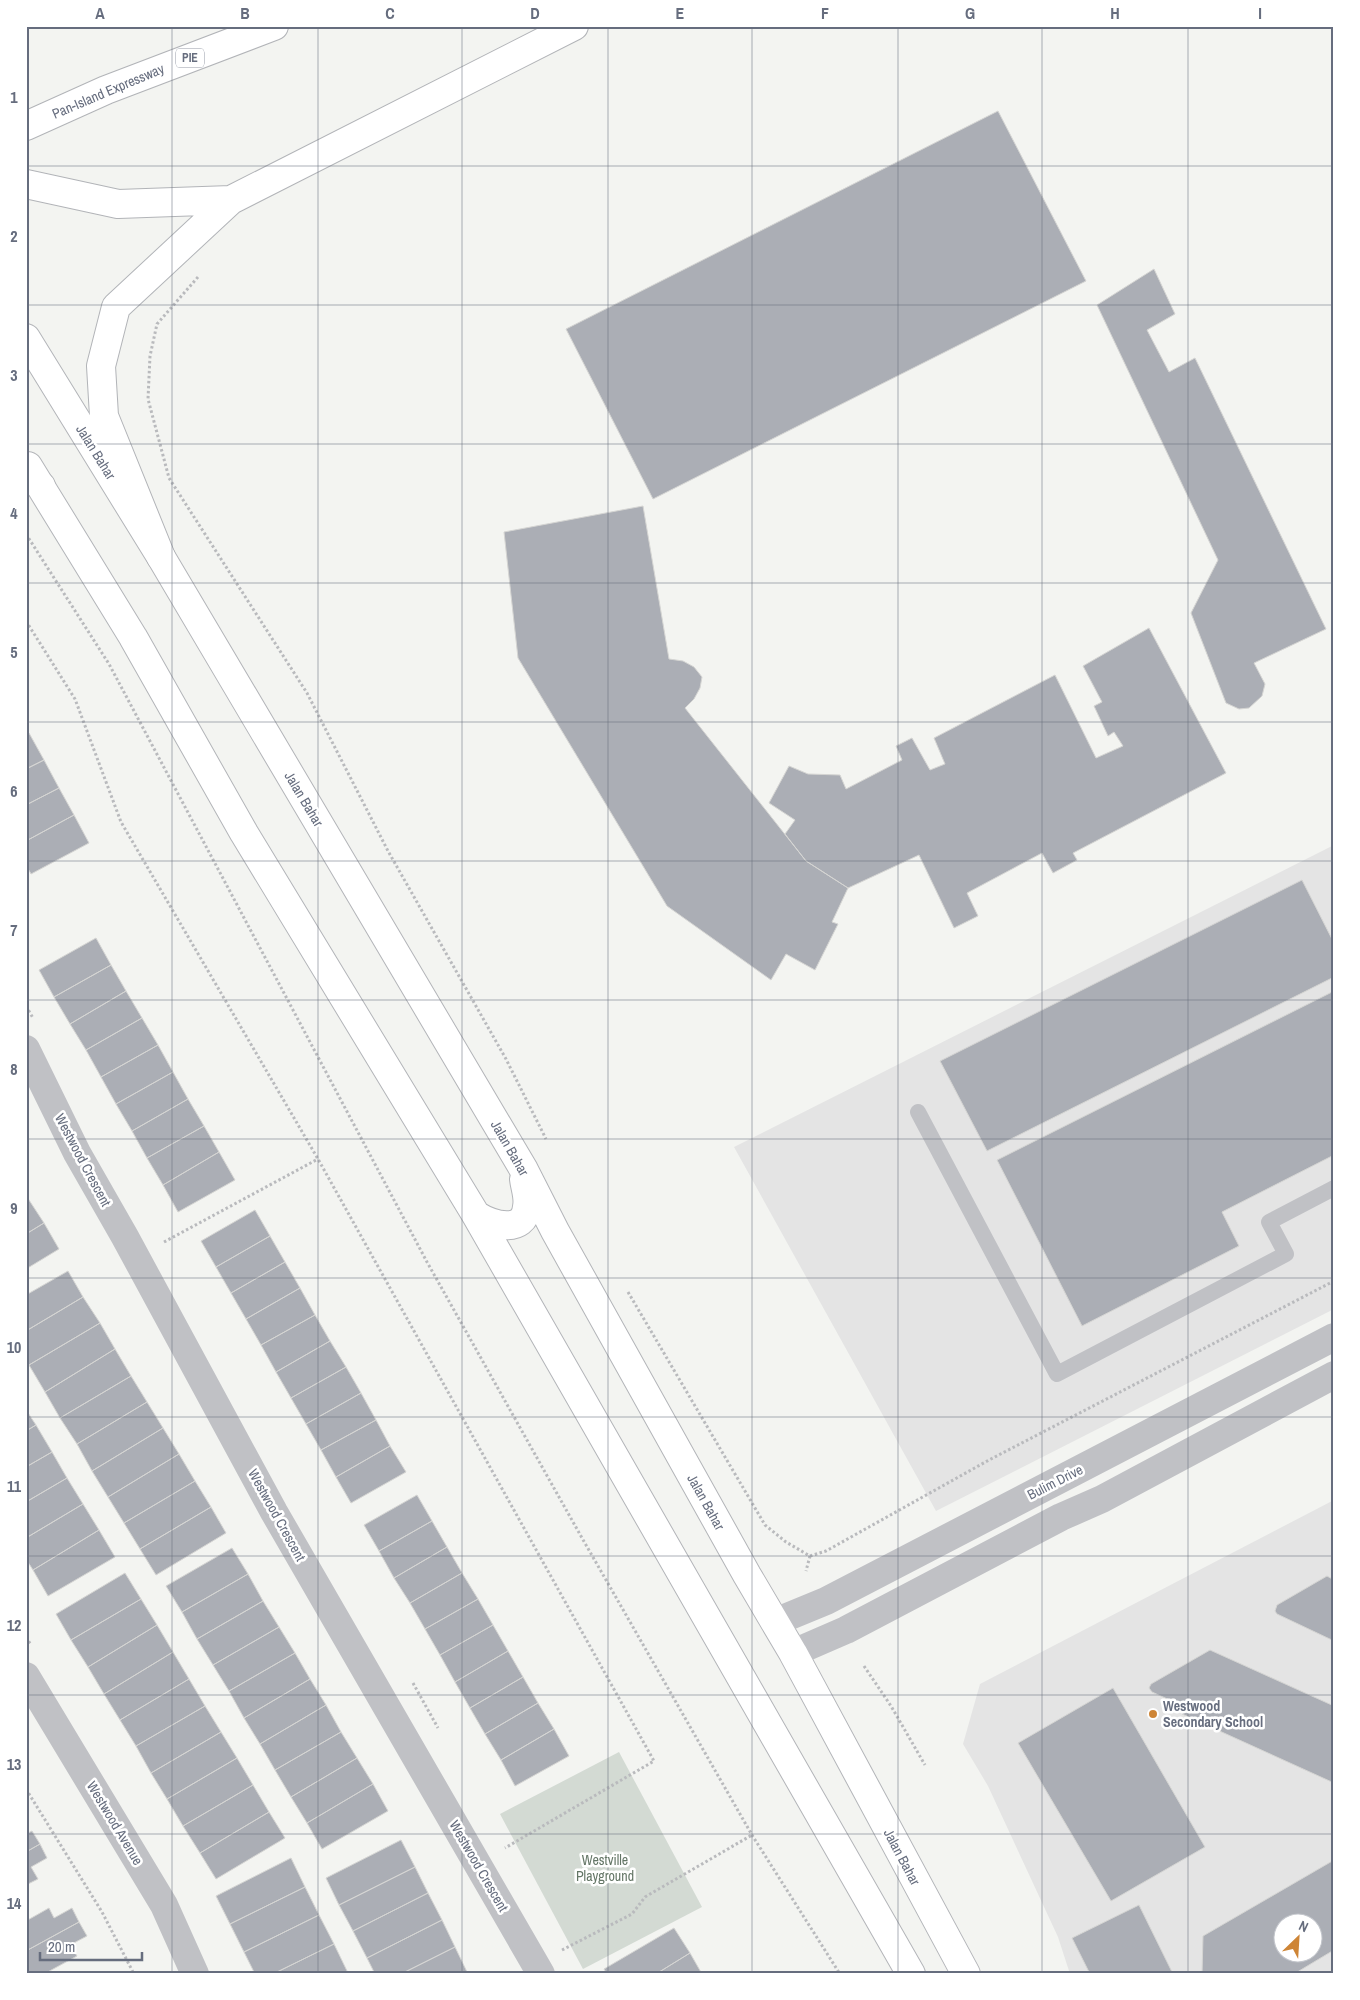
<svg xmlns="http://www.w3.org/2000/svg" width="1360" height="2000" font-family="'Archivo Narrow',sans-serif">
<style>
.built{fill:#e4e4e4;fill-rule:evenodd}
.green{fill:#d3dad3}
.building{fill:#abaeb5;stroke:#d5d5d3;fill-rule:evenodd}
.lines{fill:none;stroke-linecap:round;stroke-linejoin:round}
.primary-casing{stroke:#b3b5b9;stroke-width:30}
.highway-casing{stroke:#b2b4b8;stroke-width:30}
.path{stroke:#b9babd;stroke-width:3;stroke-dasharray:2.5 2.5;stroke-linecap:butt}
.lane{stroke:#c0c1c5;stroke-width:16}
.street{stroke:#c0c1c5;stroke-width:28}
.primary{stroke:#fff;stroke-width:28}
.highway{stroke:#fff;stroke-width:28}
.grid{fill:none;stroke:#666d7e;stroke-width:1;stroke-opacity:0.55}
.poi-dot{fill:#ce8536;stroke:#fff;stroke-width:2}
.labels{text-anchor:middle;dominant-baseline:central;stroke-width:5;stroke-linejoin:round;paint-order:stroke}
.shield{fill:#fff;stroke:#9499a5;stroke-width:1}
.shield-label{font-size:12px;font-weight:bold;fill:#666d7e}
.street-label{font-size:14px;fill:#666d7e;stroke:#fff}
.poi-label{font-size:14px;font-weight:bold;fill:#666d7e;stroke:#fff;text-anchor:start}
.park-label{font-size:14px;fill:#647666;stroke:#fff}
.neatline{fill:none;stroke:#666d7e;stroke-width:2}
.grid-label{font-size:16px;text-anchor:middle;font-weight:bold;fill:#666d7e}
</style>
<rect width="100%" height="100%" fill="#f3f4f1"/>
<path class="built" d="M1334 845V1309L936 1511 734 1147Z
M1334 1500V1974H1070L1058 1937 988 1786 963 1744 980 1684ZM1282 1922H1312V1952H1282Z"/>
<path class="green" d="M619 1752 702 1907 583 1969 500 1814Z"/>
<path class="building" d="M998 111 1086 281 653 499 566 329Z
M1154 269 1175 314 1147 330 1169 372 1195 358 1326 629 1254 663 1265 684 1262 696 1249 708 1239 709 1226 703 1191 613 1218 560 1097 305Z
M643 506 669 659 683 661 694 667 702 677 700 688 694 699 685 708 806 861 848 888 832 922 838 924 815 970 786 954 771 980 667 906 518 658 504 532Z
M1149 628 1226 773 1073 853 1077 860 1053 873 1042 853 967 893 978 916 954 928 919 855 848 888 806 861 785 834 795 820 769 803 789 766 808 774 840 775 846 789 902 760 896 746 912 738 930 770 945 764 934 738 1055 675 1096 758 1123 746 1114 732 1108 736 1094 706 1102 702 1083 666Z
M29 733 44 760 26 769V734Z
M44 760 59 788 26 805V769Z
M59 788 74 815 26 841V805Z
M74 815 89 843 31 874 26 865V841Z
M1302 880 1334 943V977L987 1151 940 1061Z
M96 938 111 965 54 997 39 970Z
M111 965 126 991 70 1024 54 997Z
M126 991 142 1018 86 1050 70 1024Z
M1334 991V1155L1222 1212 1239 1246 1082 1326 997 1160Z
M142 1018 158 1045 101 1077 86 1050Z
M158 1045 173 1072 116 1104 101 1077Z
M173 1072 188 1099 132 1131 116 1104Z
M188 1099 204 1126 147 1158 132 1131Z
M204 1126 219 1152 163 1185 147 1158Z
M219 1152 235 1180 178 1212 163 1185Z
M27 1197 44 1223 26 1234V1198Z
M255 1210 270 1236 216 1267 201 1241Z
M44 1223 59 1249 26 1269V1234Z
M270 1236 285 1262 231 1293 216 1267Z
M285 1262 300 1288 246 1319 231 1293Z
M68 1271 83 1297 26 1331V1295Z
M300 1288 315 1315 261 1345 246 1319Z
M83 1297 100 1323 29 1365 26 1362V1331Z
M315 1315 330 1341 276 1372 261 1345Z
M100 1323 115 1349 45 1392 29 1365Z
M330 1341 346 1367 291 1398 276 1372Z
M115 1349 131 1376 60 1418 45 1392Z
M346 1367 361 1393 306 1424 291 1398Z
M131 1376 147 1402 77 1444 60 1418Z
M361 1393 376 1420 321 1450 306 1424Z
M147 1402 163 1428 92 1471 77 1444Z
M26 1410 36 1425 26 1431Z
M376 1420 390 1446 336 1477 321 1450Z
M36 1425 52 1452 26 1467V1431Z
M163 1428 179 1454 108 1497 92 1471Z
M390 1446 406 1472 351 1503 336 1477Z
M52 1452 67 1478 26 1502V1467Z
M179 1454 195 1481 124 1523 108 1497Z
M67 1478 83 1504 26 1538V1502Z
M195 1481 211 1507 140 1549 124 1523Z
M417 1495 432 1521 379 1551 364 1525Z
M83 1504 99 1530 33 1570 26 1559V1538Z
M211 1507 226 1533 156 1575 140 1549Z
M432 1521 447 1547 394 1578 379 1551Z
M99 1530 115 1557 48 1596 33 1570Z
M447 1547 462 1573 410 1603 394 1578Z
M232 1548 248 1574 182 1612 166 1586Z
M125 1573 141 1599 71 1640 56 1614Z
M462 1573 478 1599 425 1629 410 1603Z
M248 1574 263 1601 197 1639 182 1612Z
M1327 1576 1334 1580V1641L1277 1614 1275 1611 1277 1605Z
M141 1599 157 1625 88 1667 71 1640Z
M478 1599 493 1625 440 1655 425 1629Z
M263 1601 279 1627 213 1665 197 1639Z
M157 1625 173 1652 104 1694 88 1667Z
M493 1625 508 1651 455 1682 440 1655Z
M279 1627 295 1653 229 1691 213 1665Z
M1210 1650 1334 1706V1783L1182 1714 1185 1707 1152 1692 1149 1688 1151 1684Z
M508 1651 523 1677 470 1708 455 1682Z
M173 1652 189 1679 120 1720 104 1694Z
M295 1653 310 1679 244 1718 229 1691Z
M523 1677 538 1703 485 1734 470 1708Z
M189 1679 205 1706 136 1746 120 1720Z
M310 1679 326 1705 260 1744 244 1718Z
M1113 1688 1205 1847 1111 1901 1018 1743Z
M538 1703 554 1729 501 1760 485 1734Z
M326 1705 341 1732 275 1770 260 1744Z
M205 1706 221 1732 151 1773 136 1746Z
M554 1729 569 1756 515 1786 501 1760Z
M221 1732 237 1758 167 1799 151 1773Z
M341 1732 357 1758 291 1797 275 1770Z
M237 1758 253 1785 183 1826 167 1799Z
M357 1758 373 1784 307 1823 291 1797Z
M373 1784 388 1811 322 1849 307 1823Z
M253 1785 269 1812 200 1853 183 1826Z
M269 1812 285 1838 216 1879 200 1853Z
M32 1831 40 1844 26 1852V1834Z
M401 1840 415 1867 339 1905 326 1878Z
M40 1844 47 1858 31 1867 38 1879 26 1885V1852Z
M291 1858 305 1887 230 1924 216 1896Z
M1334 1860V1950L1294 1974H1202L1203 1936ZM1282 1922H1312V1952H1282Z
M415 1867 428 1893 353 1931 339 1905Z
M305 1887 319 1915 244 1952 230 1924Z
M428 1893 442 1920 367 1958 353 1931Z
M1139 1905 1173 1974H1090L1072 1938Z
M49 1908 54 1918 72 1908 79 1922 26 1951V1921Z
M319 1915 334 1944 273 1974H255L244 1952Z
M442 1920 455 1947 401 1974H375L367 1958Z
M79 1922 87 1936 70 1945 77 1956 44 1974H26V1951Z
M674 1928 690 1953 656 1974H607L604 1969Z
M334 1944 348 1973 273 1974Z
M455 1947 468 1974H401Z
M690 1953 702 1974H656Z"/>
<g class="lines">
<defs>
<path id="primary" d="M26 338 161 557 524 1170 555 1231 747 1575 793 1653 966 1974
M28 466 133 637 244 833 476 1215 911 1974
M476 1215C492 1225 524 1235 527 1207 529 1197 525 1188 524 1179"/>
<path id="highway" d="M26 126 106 90 274 26
M26 184 118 204 231 200
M26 473 41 486
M161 557 104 416 101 366 116 307 231 200 574 26"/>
</defs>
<use href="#primary" class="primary-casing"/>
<use href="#highway" class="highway-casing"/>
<path class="path" d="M198 277 157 324 150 356 148 399 169 478 307 693 388 851 506 1059 546 1139
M26 534 109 664 427 1262 582 1538 752 1835 840 1974
M26 621 75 699 121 822 318 1159 654 1761 505 1848
M26 1006 33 1018
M164 1242 318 1159
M628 1292 765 1525 786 1542 810 1556 806 1571
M810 1556 826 1551 989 1460 1334 1281
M26 1637 31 1645
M864 1666 891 1706 925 1765
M413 1683 438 1728
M26 1789 102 1912 134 1974
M562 1950 632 1914 645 1897 752 1835"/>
<path class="lane" d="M918 1112 1057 1374 1286 1254 1269 1222 1334 1188"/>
<path class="street" d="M26 1049 77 1153 125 1237 274 1512 541 1974
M775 1622 826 1601 1334 1337
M793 1653 846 1630 1061 1517 1102 1499 1334 1375
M26 1676 164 1905 195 1974"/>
<use href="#primary" class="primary"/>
<use href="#highway" class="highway"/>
</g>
<path class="grid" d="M172 26V1974M318 26V1974M462 26V1974M608 26V1974M752 26V1974M898 26V1974M1042 26V1974M1188 26V1974M26 166H1334M26 305H1334M26 444H1334M26 583H1334M26 722H1334M26 861H1334M26 1000H1334M26 1139H1334M26 1278H1334M26 1417H1334M26 1556H1334M26 1695H1334M26 1834H1334"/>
<circle class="poi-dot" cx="1153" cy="1714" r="5"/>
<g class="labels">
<rect class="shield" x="176" y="48.5" width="28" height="19" rx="4"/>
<g class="shield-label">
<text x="190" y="58">PIE</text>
</g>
<g class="street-label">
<text transform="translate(108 91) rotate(-23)">Pan-Island Expressway</text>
<text transform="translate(96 452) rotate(58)">Jalan Bahar</text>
<text transform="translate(304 799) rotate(59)">Jalan Bahar</text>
<text transform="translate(510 1148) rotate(60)">Jalan Bahar</text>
<text transform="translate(83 1160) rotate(62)">Westwood Crescent</text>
<text transform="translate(1055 1482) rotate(-27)">Bulim Drive</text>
<text transform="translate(706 1502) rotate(61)">Jalan Bahar</text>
<text transform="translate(277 1515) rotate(61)">Westwood Crescent</text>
<text transform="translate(115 1823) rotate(59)">Westwood Avenue</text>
<text transform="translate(902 1857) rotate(62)">Jalan Bahar</text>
<text transform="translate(479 1866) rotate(60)">Westwood Crescent</text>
</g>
<g class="poi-label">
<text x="1163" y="1706">Westwood<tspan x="1163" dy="16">Secondary School</tspan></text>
</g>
<g class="park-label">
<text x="605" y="1860">Westville<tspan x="605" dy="16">Playground</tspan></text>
</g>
</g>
<rect width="1360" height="2000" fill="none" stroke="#ffffff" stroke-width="55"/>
<g transform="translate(1298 1938) rotate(25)"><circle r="24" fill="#ffffff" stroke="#c2c5cb"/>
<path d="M0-4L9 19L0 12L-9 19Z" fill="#ce8536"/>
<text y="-8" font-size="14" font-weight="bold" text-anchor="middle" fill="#666d7e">N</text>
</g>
<path d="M40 1952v8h102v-8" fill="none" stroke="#666d7e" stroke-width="2.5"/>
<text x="48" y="1952" font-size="15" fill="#666d7e" stroke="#ffffff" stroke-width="4" paint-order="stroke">20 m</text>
<rect x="28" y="28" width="1304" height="1944" class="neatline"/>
<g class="grid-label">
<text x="100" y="19">A</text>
<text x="245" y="19">B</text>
<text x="390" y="19">C</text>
<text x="535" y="19">D</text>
<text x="680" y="19">E</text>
<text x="825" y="19">F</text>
<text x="970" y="19">G</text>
<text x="1115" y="19">H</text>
<text x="1260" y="19">I</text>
<text x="14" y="103">1</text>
<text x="14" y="242">2</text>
<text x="14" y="381">3</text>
<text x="14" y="519">4</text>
<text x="14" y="658">5</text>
<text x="14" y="797">6</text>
<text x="14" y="936">7</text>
<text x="14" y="1075">8</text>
<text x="14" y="1214">9</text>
<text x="14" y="1353">10</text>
<text x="14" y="1492">11</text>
<text x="14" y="1631">12</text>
<text x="14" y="1770">13</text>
<text x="14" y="1909">14</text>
</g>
</svg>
